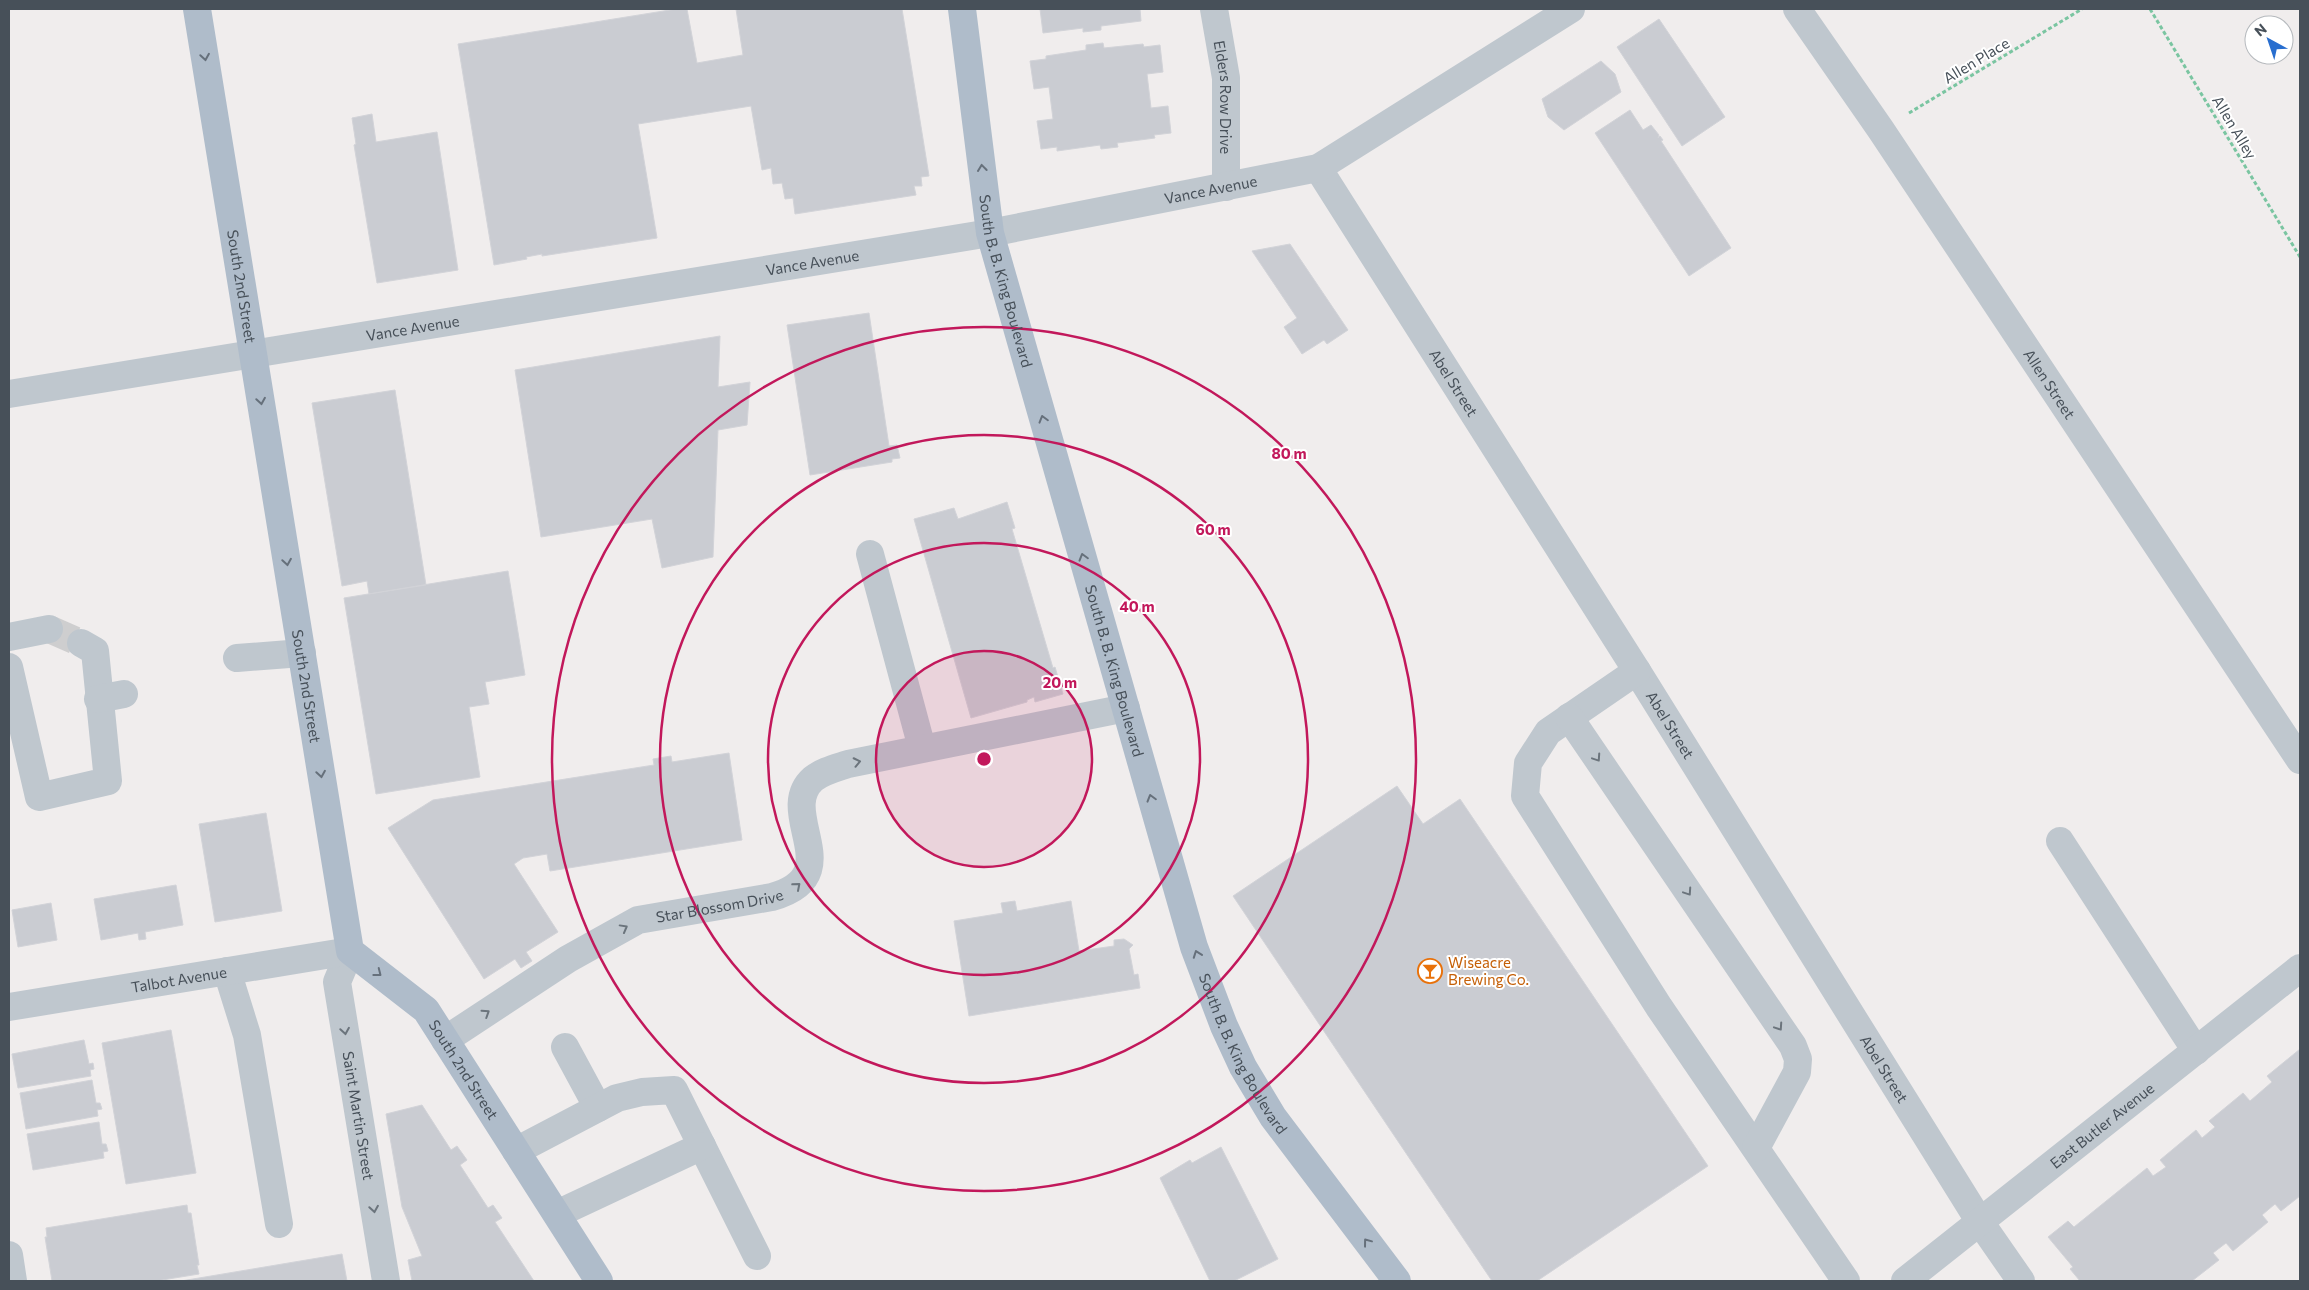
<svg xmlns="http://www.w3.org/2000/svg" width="2309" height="1290" font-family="Commissioner,sans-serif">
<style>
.building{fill:#caccd2;stroke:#d2d3d8}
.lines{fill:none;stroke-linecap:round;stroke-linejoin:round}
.minor-tunnel{stroke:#cececf;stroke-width:28;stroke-dasharray:28 14;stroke-linecap:butt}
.path{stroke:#7ac5a1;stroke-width:3;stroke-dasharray:4 2.5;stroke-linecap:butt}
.minor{stroke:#bfc7ce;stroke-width:28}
.major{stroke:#afbcca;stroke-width:28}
.oneway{stroke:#66707b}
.oneway2{stroke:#6b747c}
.ring{fill:none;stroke:#c2185b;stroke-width:2.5}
.labels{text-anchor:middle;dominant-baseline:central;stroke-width:4;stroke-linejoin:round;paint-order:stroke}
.street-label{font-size:15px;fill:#475059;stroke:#fff}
.food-label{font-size:15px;fill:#c56008;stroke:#fff;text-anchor:start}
.centre{fill:#c2185b;stroke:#fff;stroke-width:2.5}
.ring-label{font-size:15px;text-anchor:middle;font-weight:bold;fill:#c2185b;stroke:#fff;stroke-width:4;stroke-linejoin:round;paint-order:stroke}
</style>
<rect width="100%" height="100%" fill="#f0eded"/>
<path class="building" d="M676 9H687L697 63 743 55 736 9H902L929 176 921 177 922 186H914L916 195 795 214 793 198 785 199 782 183 773 184 771 168 762 170 751 106 638 124 657 238 542 256V254L526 257 527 259 494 265 458 44Z
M1040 9H1140L1141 21 1101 26V30L1083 32V28L1043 33Z
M1659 19 1725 117 1682 146 1617 47Z
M1103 43 1104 48 1143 44 1144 47 1160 45 1163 72 1147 74 1151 108 1168 106 1171 133 1154 135 1155 138 1117 143 1118 147 1101 149 1100 145 1057 151V147L1041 149 1037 121 1053 119 1049 87 1034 89 1030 61 1046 59V56L1086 50V45Z
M1601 61 1615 74 1621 92 1564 130 1548 117 1542 99Z
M1630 110 1643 130 1651 125 1659 135 1658 138 1660 136 1663 140 1661 141 1731 248 1689 276 1595 133Z
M372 114 376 142 437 132 458 270 377 283 354 145 356 144 352 118Z
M1290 244 1348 330 1327 344 1324 340 1302 354 1284 327 1297 318 1252 251Z
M869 313 889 446 897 445 900 458 892 459V462L810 475 787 325Z
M720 336 718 387 750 382 747 425 718 430 713 557 662 568 652 519 541 537 515 370Z
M395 390 426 585 369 594 367 581 342 586 312 403Z
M1007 502 1015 528 1012 529 1053 668 1055 667 1063 694 1035 702 1034 697 1027 700V702L971 718 914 519 954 508 958 519Z
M508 571 525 675 485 682 489 704 469 707 480 777 376 794 344 598Z
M729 753 742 840 550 871 547 854 523 858 514 864 558 932 526 952 532 961 521 968 515 959 484 979 388 828 433 800 654 765 653 759 671 756 672 762Z
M1397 786 1423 824 1460 799 1708 1166 1537 1281H1492L1233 896Z
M266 813 282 911 215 922 199 824Z
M176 885 183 925 145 932 146 939 139 940 138 933 101 940 94 899Z
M1015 901 1017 911 1071 901 1079 951 1114 946V940L1124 939 1133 945 1129 949 1134 975 1138 974 1140 988 969 1016 954 921 1003 913 1001 903Z
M51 903 57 940 18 947 12 910Z
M171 1030 196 1173 126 1184 102 1043Z
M84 1040 89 1064 93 1063 94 1069 90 1070 91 1076 18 1088 12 1054Z
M2300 1049V1196L2281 1211 2275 1204 2262 1215 2268 1222 2233 1251 2226 1243 2213 1253 2219 1260 2192 1281H2080L2070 1269 2073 1267 2048 1237 2068 1221 2074 1227 2147 1168 2153 1176 2166 1167 2160 1160 2196 1130 2202 1138 2215 1127 2209 1121 2243 1093 2250 1101 2272 1082 2267 1076Z
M92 1080 96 1103H100L102 1109 97 1110 98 1116 26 1129 20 1093Z
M422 1105 451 1150 457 1146 467 1160 460 1165 488 1208 493 1205 502 1218 495 1222 534 1281H412L408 1260 422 1256 402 1207 386 1114Z
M99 1122 102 1144H106L108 1151 103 1152 104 1158 33 1170 27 1134Z
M1221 1147 1278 1259 1234 1281H1210L1160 1178 1190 1160 1192 1163Z
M187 1205 188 1213H191L199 1265H197L199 1274 156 1281H52L45 1237H47L46 1228Z
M342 1254 347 1281H181Z"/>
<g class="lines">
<path class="minor-tunnel" d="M49 629 81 643"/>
<path class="path" d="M2150 9 2300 257
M1909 113 2082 9"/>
<g class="minor">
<path id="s1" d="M1214 9 1226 78V187"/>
<path id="s2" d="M1797 9 1881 130 2300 760"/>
<path id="s3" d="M1318 168 1637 671 1980 1222 2021 1281"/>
<path id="s4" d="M9 394 990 233 1318 168 1571 9"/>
<path d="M870 554 922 748"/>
<path d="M9 637 49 629"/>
<path d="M237 658 302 653"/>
<path d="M9 667 39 797 108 781 95 651 81 643"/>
<path d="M1637 671 1548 732 1528 763 1525 796 1659 1007 1846 1281"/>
<path d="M98 699 124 694"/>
<path d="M1569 717 1793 1046 1798 1059 1797 1072 1756 1148"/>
<path d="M2060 841 2196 1051"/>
<path id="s5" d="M350 951 337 982 386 1281"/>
<path d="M227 971 247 1035 279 1224"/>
<path id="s6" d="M9 1007 350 951"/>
<path id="s7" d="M445 1040 568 959 638 920 772 897C851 875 775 813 813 779 823 771 836 768 848 764L1126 708"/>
<path d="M565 1047 598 1108"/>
<path d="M516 1151 617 1098 642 1092 674 1090 757 1256"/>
<path d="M557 1214 702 1146"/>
<path d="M9 1255 13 1281"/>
<path id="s8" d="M1905 1281 2300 968"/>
</g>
<g class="major">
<path id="s9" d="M197 9 350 951 426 1010 599 1281"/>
<path id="s10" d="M962 9 990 233 1194 947 1224 1026 1243 1067 1273 1117 1397 1281"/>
</g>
</g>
<defs><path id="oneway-chevron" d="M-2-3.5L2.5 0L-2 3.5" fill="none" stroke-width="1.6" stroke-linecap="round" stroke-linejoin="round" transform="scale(1.25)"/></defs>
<g class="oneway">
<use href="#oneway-chevron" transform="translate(205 57) rotate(81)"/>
<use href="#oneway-chevron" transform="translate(982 168) rotate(-97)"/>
<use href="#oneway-chevron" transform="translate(261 401) rotate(81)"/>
<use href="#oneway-chevron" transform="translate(1043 419) rotate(-106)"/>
<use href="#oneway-chevron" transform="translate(1083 557) rotate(-106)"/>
<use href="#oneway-chevron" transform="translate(287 562) rotate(81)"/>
<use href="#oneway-chevron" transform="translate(321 774) rotate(81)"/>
<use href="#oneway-chevron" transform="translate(1151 798) rotate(-106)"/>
<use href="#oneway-chevron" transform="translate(1197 954) rotate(-110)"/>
<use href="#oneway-chevron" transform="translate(378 973) rotate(38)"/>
<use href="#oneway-chevron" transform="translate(1367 1242) rotate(-127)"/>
</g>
<g class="oneway2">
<use href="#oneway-chevron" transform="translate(1597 758) rotate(56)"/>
<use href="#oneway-chevron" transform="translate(857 762) rotate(-12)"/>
<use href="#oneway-chevron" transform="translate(797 886) rotate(-41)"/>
<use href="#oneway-chevron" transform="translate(1688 892) rotate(56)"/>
<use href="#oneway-chevron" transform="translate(624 928) rotate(-29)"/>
<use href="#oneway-chevron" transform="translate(486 1013) rotate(-33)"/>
<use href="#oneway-chevron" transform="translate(1779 1027) rotate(56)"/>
<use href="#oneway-chevron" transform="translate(345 1031) rotate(81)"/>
<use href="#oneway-chevron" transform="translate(374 1209) rotate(81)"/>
</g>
<circle cx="984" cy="759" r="108" fill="#c2185b" fill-opacity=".12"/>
<g class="ring">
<circle cx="984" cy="759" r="108"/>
<circle cx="984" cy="759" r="216"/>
<circle cx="984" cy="759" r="324"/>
<circle cx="984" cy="759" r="432"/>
</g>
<defs>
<symbol id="bar-ring" viewBox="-11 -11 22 22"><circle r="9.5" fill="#fff" stroke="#e8710a" stroke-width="1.5"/><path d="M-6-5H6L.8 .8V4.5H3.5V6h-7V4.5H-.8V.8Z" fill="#e8710a"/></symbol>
</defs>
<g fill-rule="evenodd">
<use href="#bar-ring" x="1416" y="957" width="28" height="28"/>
</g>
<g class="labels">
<g class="street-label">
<text transform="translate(1976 60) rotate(-31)">Allen Place</text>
<text stroke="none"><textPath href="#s1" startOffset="89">Elders Row Drive</textPath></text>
<text transform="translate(2235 127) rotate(59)">Allen Alley</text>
<text stroke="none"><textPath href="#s4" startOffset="1219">Vance Avenue</textPath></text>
<text stroke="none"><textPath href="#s4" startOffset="814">Vance Avenue</textPath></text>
<text stroke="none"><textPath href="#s10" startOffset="276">South B. B. King Boulevard</textPath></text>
<text stroke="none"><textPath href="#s9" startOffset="281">South 2nd Street</textPath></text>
<text stroke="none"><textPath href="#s4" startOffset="409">Vance Avenue</textPath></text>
<text stroke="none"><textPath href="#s3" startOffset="254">Abel Street</textPath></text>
<text stroke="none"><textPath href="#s2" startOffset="452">Allen Street</textPath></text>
<text stroke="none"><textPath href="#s10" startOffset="681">South B. B. King Boulevard</textPath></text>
<text stroke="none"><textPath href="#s9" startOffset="686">South 2nd Street</textPath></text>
<text stroke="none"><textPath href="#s3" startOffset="659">Abel Street</textPath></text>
<text stroke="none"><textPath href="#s7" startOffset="310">Star Blossom Drive</textPath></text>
<text stroke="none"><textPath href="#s6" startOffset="172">Talbot Avenue</textPath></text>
<text stroke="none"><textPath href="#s10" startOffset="1086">South B. B. King Boulevard</textPath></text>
<text stroke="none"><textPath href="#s3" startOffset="1064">Abel Street</textPath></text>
<text stroke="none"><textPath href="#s9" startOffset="1121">South 2nd Street</textPath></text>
<text stroke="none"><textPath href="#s5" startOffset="169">Saint Martin Street</textPath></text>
<text stroke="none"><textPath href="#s8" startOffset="251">East Butler Avenue</textPath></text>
</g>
<g class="food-label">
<text x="1448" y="962">Wiseacre<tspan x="1448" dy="17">Brewing Co.</tspan></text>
</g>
</g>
<circle cx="984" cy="759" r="8" class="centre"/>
<g class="ring-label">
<text x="1289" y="459">80 m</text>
<text x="1213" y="535">60 m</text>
<text x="1137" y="612">40 m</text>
<text x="1060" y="688">20 m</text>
</g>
<rect width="2309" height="1290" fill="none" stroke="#475059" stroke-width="20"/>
<g transform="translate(2269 40) rotate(320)"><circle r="24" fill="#ffffff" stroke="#b5b9bd"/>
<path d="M0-4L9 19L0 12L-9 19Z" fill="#286ecf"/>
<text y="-8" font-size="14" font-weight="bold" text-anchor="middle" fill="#475059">N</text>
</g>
</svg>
